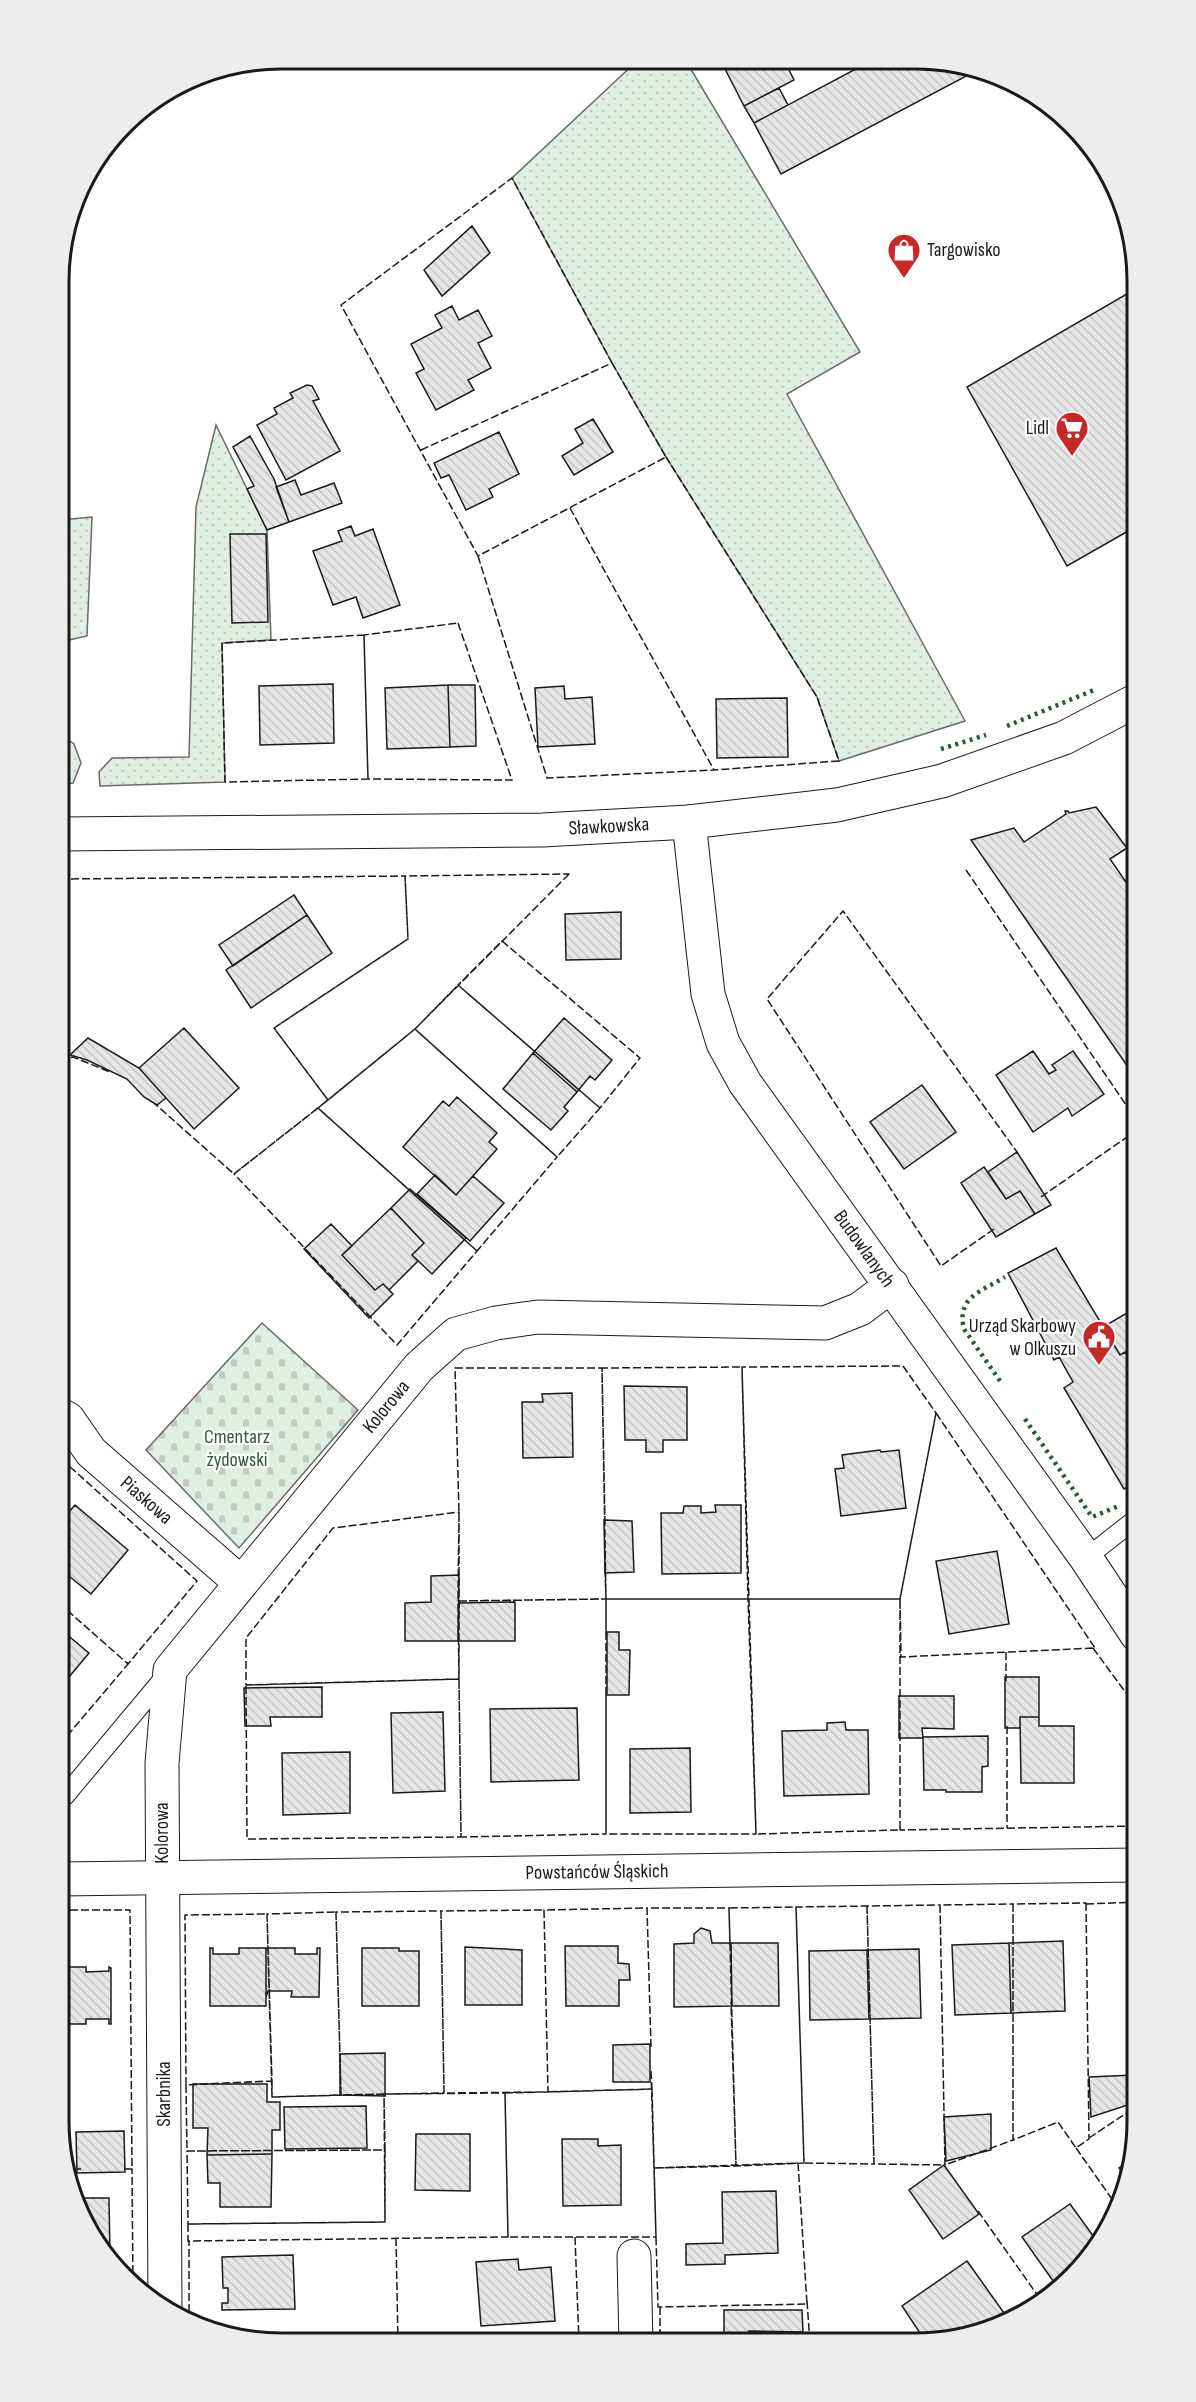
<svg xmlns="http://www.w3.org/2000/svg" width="1196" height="2402" font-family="'Sofia Sans Condensed',sans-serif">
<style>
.grass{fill:url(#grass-dots);stroke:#6a6a6a;stroke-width:1.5}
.cemetery{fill:url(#cemetery-stones);stroke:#6a6a6a;stroke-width:1.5}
.building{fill:url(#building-back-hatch);stroke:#1a1a1a;stroke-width:1.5}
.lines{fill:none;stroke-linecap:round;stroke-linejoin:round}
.service-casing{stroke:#1a1a1a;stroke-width:20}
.minor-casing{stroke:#1a1a1a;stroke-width:35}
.service{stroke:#fff;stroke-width:18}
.minor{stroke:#fff;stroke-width:33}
.hedge{stroke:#2b5a34;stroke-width:4.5;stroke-dasharray:3 4.5;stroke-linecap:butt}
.fence{stroke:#1a1a1a;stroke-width:1.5;stroke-dasharray:8 3;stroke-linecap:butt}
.labels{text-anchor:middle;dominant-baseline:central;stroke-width:4.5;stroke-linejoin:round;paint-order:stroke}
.poi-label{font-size:20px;fill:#1a1a1a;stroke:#fff;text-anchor:end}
.street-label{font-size:20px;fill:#1a1a1a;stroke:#fff}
.park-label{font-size:20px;fill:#2b5a34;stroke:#fff}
.rim{fill:none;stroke:#1a1a1a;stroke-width:3}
</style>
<defs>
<pattern id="grass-dots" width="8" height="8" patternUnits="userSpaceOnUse" patternTransform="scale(1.5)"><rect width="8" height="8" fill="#e0efe3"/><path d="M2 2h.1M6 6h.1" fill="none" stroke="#c0ccc2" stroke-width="1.8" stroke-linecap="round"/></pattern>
<pattern id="cemetery-stones" width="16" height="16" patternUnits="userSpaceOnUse" patternTransform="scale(1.5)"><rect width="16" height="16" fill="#e0efe3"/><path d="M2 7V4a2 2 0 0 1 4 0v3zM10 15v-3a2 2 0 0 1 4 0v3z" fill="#c0ccc2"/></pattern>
<pattern id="building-back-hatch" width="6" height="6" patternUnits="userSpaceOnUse" patternTransform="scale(1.5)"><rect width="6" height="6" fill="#e6e6e6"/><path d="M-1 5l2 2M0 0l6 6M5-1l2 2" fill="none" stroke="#c5c5c5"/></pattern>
</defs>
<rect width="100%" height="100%" fill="#fff"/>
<path class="grass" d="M637 61H686L860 352 787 394 965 721 839 761 817 697 666 457 612 363 512 178Z
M216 425 267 530 271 640 222 643 225 782 100 786 99 772 112 758 189 757 196 507Z
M92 517 87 636 60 642V520Z
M60 734 74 744 81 763 73 783 60 785Z"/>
<path class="cemetery" d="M262 1323 358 1410 239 1548 146 1450Z"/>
<path class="building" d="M721 61 785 62 794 80 744 106Z
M869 62 958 63 972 67 974 72 781 174 754 123Z
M779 88 788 105 754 123 744 106Z
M472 226 490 253 442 296 424 270Z
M1137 288V526L1067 566 967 387Z
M452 306 459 320 478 310 492 336 478 343 491 368 468 380 474 390 436 410 416 373 424 369 411 344 442 328 435 315Z
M307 385 312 386 319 399 313 401 340 451 286 480 257 425 277 414 274 408 293 398 290 393Z
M593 419 613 452 574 475 562 456 583 443 575 429Z
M499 432 519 474 489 489 493 497 466 510 449 475 441 478 434 463Z
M250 436 274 479 289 522 267 530 247 489 254 486 233 447Z
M295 480 301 495 334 483 342 503 289 522 276 487Z
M351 526 355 536 373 529 400 605 363 618 356 597 333 605 313 551 342 541 338 531Z
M230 534H266L268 622 232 623Z
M333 684 334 743 260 745 259 686Z
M448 685H475L476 746 450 747Z
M448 685 450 747 387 749 385 688Z
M564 686 565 699 592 697 595 744 538 747 535 688Z
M787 698 788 757 717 758 716 699Z
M1096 807 1127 848 1110 859 1135 895 1130 899 1137 910V1080L971 840 1014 828 1024 842 1066 814 1065 811H1068L1069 813Z
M294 895 307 915 233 966 219 945Z
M621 912V959L566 960 565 914Z
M307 915 332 953 251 1008 226 970Z
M564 1018 612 1060 595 1080 590 1076 577 1092 533 1053Z
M184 1028 239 1088 194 1129 139 1068Z
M88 1038 139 1068 166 1098 157 1105 144 1097 127 1079 87 1060 70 1055Z
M1033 1051 1049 1074 1056 1070 1052 1065 1073 1051 1104 1094 1072 1116 1068 1108 1033 1132 996 1075Z
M533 1053 577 1092 564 1107 568 1111 551 1130 503 1089Z
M922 1085 956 1132 904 1169 870 1122Z
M457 1097 497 1133 489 1142 497 1149 456 1195 403 1147 443 1101 449 1106Z
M1017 1152 1051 1205 1035 1214 1020 1191 1006 1199 988 1172Z
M984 1167 1006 1199 1020 1191 1035 1214 996 1237 961 1183Z
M435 1175 456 1195 473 1176 504 1203 470 1241 417 1194Z
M410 1189 466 1238 432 1274 412 1255 424 1243 391 1208Z
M391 1208 424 1243 412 1255 418 1261 389 1290 383 1284 375 1290 342 1255Z
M331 1224 352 1246 342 1255 375 1290 383 1284 393 1294 369 1318 304 1249Z
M1137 1230V1250L1129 1235Z
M1056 1248 1120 1355 1125 1352 1137 1373V1481L1124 1489 1064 1388 1073 1382 1059 1357 1054 1360 1008 1273Z
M1137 1307V1373L1125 1352 1120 1355 1103 1327Z
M624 1386 687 1387V1440H663V1452H646V1440H625Z
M572 1393 573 1457 523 1458 522 1402H543L542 1394Z
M880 1450 881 1452 899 1450 906 1508 841 1516 835 1469 844 1468 842 1455Z
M75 1505 128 1550 91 1594 59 1568V1523Z
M715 1505H741V1573L662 1574 661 1513H683L684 1506H701V1513L716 1512Z
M604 1520 632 1521 634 1572 605 1573Z
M997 1551 1009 1624 949 1634 936 1561Z
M459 1575 458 1641H405V1603L431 1602V1576Z
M515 1602V1641H458L459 1603Z
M59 1628 89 1653 59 1689Z
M607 1632H619V1650H630L629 1695H607Z
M1005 1677H1039V1717H1020V1728H1005Z
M322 1687V1717H270L271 1726H245L244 1688Z
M899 1696H954V1729L922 1728 923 1738H899Z
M577 1708 579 1780 491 1782 490 1709Z
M443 1712 445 1791 393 1793 391 1713Z
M1020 1717H1039V1726H1074V1783H1021Z
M845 1722 846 1730H868L869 1794 784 1796 782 1731 827 1730V1723Z
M988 1736V1766L982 1767V1792H946V1790H924L923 1737Z
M690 1748 691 1812 630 1813V1749Z
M350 1752V1813L283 1815 282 1753Z
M701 1928 710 1931 712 1943H731L732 2006 674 2007V1944L694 1943V1934Z
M1063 1941 1065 2011 1011 2013 1009 1943Z
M731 1943H778L779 2006H732Z
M1009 1943 1011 2013 955 2015 952 1945Z
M565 1946H618V1963L629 1964 630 1980H619V2006H566Z
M465 1947 522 1950V2005H465Z
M210 1948H213V1954H239V1948H266V2006H210Z
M266 1948H295V1954H317V1948H320L319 1997H291L292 1991H268L266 1997Z
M362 1948H399V1951H419V2006H362Z
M919 1949 921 2018 869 2019 867 1950Z
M867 1950 869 2019 810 2020 809 1951Z
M59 1967H86V1972L109 1971V1967L111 1968V2024H109V2019H86V2024H59Z
M650 2044V2082H613V2045Z
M385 2053V2096L340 2095V2054Z
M1134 2075 1137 2086V2102L1091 2117 1089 2077Z
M193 2084H267V2102H280V2130H272V2154L207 2155 208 2128H193Z
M366 2106 367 2148 285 2149 284 2107Z
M991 2114V2150L946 2161 944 2117Z
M124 2131 125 2172 77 2173 76 2132Z
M416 2134H470V2191L415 2190Z
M562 2139H598V2146L621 2145V2205L563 2206Z
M272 2154 271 2207H220V2183H208L207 2155Z
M1132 2159 1127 2179 1119 2168Z
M944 2165 979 2214 943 2239 909 2190Z
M776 2191 778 2253 725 2255V2264L686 2265V2244L723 2243 722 2192Z
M73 2198H109L110 2256 106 2257 96 2245Z
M1070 2204 1099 2244 1091 2257 1058 2288 1022 2237Z
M293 2255 295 2309 222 2310V2303H228V2288H223L222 2257Z
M518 2259 519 2270 551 2267 555 2321 481 2326 476 2262Z
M967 2261 1009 2320 986 2332 926 2342 902 2306Z
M724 2310H802L803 2332 749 2331 755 2343H730L724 2331Z
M313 2335 395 2336V2342H313Z"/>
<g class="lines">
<defs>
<path id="service" d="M1086 1558 1137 1518
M65 1796 167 1674"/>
<g id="minor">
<path id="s1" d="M689 822 708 994 723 1043 745 1083 1086 1558 1137 1635"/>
<path id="s2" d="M60 834 542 830 689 822 837 805 942 781 1064 738 1137 700"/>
<path id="s3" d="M59 1414 68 1419 91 1452 241 1583"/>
<path id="s4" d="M59 1879 1137 1865"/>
<path d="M634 2256 636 2343"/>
<path id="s5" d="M165 2309 162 1763 170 1670 419 1367 456 1334 496 1323 538 1317 825 1323 860 1309 892 1285"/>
</g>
</defs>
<use href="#service" class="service-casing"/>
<use href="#minor" class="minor-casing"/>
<use href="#service" class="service"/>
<use href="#minor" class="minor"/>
<path class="hedge" d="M1007 726 1094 690
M941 749 986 735
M1000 1381 964 1329C956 1297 982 1291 1005 1277
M1025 1419 1092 1517 1121 1505"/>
<path class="fence" d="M421 450 612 363 512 178 341 305 478 556 666 457 612 363
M570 508 714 770
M478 556 547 778 714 770 839 761 817 697 666 457
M458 623 512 780 368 779 364 635Z
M364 635 368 779 225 782 222 643Z
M966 870 1137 1121
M569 874 415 1029 328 1100 274 1028 408 939 405 876Z
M60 879 405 876 408 939 274 1028 328 1100 234 1174 154 1103
M502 941 640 1058 600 1108 458 985Z
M458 985 600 1108 557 1157 415 1029Z
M415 1029 557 1157 477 1251 318 1108Z
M60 1060 73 1057 110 1072
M318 1108 477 1251 397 1345 234 1174Z
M1041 1197 1137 1130
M994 1229 941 1266 767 999 843 911 1017 1152
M903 1366 936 1413 900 1599H748L742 1367Z
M455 1368H602L606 1599 458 1601 459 1512Z
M936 1413 1095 1648 901 1657 900 1599Z
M59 1445 68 1465 66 1467
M459 1512V1679L246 1685V1638L333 1528Z
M605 1524 602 1368 742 1367 756 1834H606V1691
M605 1569 606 1599H748
M606 1599V1834L461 1837 458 1601Z
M748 1599H900V1830L756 1834Z
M59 1603 128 1664 197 1581 68 1465 59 1476
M606 1634V1599H748
M1093 1648 1137 1708
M1006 1652V1681
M459 1679 461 1837 247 1839 246 1685Z
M1007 1726V1828
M59 1729 67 1736 128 1664 127 1662
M59 1745 66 1735
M900 1827V1830L1137 1826
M1086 1903 1089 2139 1076 2148 1058 2122 1013 2140V1904Z
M1013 1904V2140L945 2165 940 1905Z
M1086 1904 1137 1902
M940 1905 945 2165 874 2164 867 1906Z
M867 1906 874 2164 804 2163 796 1907Z
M796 1907 804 2163 736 2166 729 1908Z
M59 1910H130L132 2169H123
M544 1910 548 2092 444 2093 441 1911Z
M441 1911 444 2093 341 2095 336 1912Z
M336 1912 341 2095 272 2097 267 1914Z
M267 1914 272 2081 186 2085 185 1915Z
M651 2047 647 1908 544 1910 548 2092 652 2089
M651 2047 647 1908H729L730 1945
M651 2071 654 2168 736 2166 731 2002
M651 2071 652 2089
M272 2081V2097L384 2094 385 2150 187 2151 186 2085Z
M652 2089 656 2237H508L505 2093Z
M505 2093 508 2237 188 2241V2224L385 2222 384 2094Z
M1089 2138 1137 2106
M1076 2148 1119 2209
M385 2150V2222L188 2224 187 2151Z
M798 2163 807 2304 658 2307 654 2168Z
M66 2169H81
M129 2169H132L133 2287
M978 2211 1043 2303
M575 2237 579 2343
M396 2238 398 2342
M807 2301 810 2343
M660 2307V2343
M189 2323V2241"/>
</g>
<defs>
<symbol id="shop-pin" viewBox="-11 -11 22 30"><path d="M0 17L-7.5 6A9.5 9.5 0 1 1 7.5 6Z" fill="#c62828" stroke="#fff"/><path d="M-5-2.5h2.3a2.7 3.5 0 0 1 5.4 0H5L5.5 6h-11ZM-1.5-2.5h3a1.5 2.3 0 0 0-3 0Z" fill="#fff"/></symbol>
<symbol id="supermarket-pin" viewBox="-11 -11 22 30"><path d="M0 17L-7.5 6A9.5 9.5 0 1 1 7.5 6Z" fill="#c62828" stroke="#fff"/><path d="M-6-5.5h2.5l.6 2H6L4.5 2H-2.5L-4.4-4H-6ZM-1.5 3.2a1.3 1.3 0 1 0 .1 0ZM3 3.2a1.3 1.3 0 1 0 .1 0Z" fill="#fff"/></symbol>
<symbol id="civic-pin" viewBox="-11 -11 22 30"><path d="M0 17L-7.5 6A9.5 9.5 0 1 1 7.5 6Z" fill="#c62828" stroke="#fff"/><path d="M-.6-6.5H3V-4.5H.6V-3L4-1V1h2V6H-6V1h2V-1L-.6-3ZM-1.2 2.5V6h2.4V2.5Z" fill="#fff"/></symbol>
</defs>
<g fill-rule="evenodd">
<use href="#shop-pin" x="885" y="231" width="38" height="52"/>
<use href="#supermarket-pin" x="1053" y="409" width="38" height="52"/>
<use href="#civic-pin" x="1080" y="1318" width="38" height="52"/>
</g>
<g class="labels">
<g class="poi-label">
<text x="927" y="250" text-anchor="start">Targowisko</text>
<text x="1049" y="428">Lidl</text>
<text x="1076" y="1326">Urząd Skarbowy<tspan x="1076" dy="23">w Olkuszu</tspan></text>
</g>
<g class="street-label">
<text stroke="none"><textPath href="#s2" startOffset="549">Sławkowska</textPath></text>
<text stroke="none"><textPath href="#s1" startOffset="474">Budowlanych</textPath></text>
<text stroke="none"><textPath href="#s5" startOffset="980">Kolorowa</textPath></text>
<text stroke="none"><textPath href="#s3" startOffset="124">Piaskowa</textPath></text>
<text transform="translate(162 1833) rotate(-90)">Kolorowa</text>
<text stroke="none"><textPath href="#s4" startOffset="538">Powstańców Śląskich</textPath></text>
<text transform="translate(164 2094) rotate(-90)">Skarbnika</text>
</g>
<g class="park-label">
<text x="237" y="1437">Cmentarz<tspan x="237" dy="23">żydowski</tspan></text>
</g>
</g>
<path d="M0 0H1196V2402H0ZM281 69H915A212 212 0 0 1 1127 281V2121A212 212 0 0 1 915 2333H281A212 212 0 0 1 69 2121V281A212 212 0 0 1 281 69Z" fill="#ededed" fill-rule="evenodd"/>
<path class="rim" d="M281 69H915A212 212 0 0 1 1127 281V2121A212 212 0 0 1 915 2333H281A212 212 0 0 1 69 2121V281A212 212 0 0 1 281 69Z"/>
</svg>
